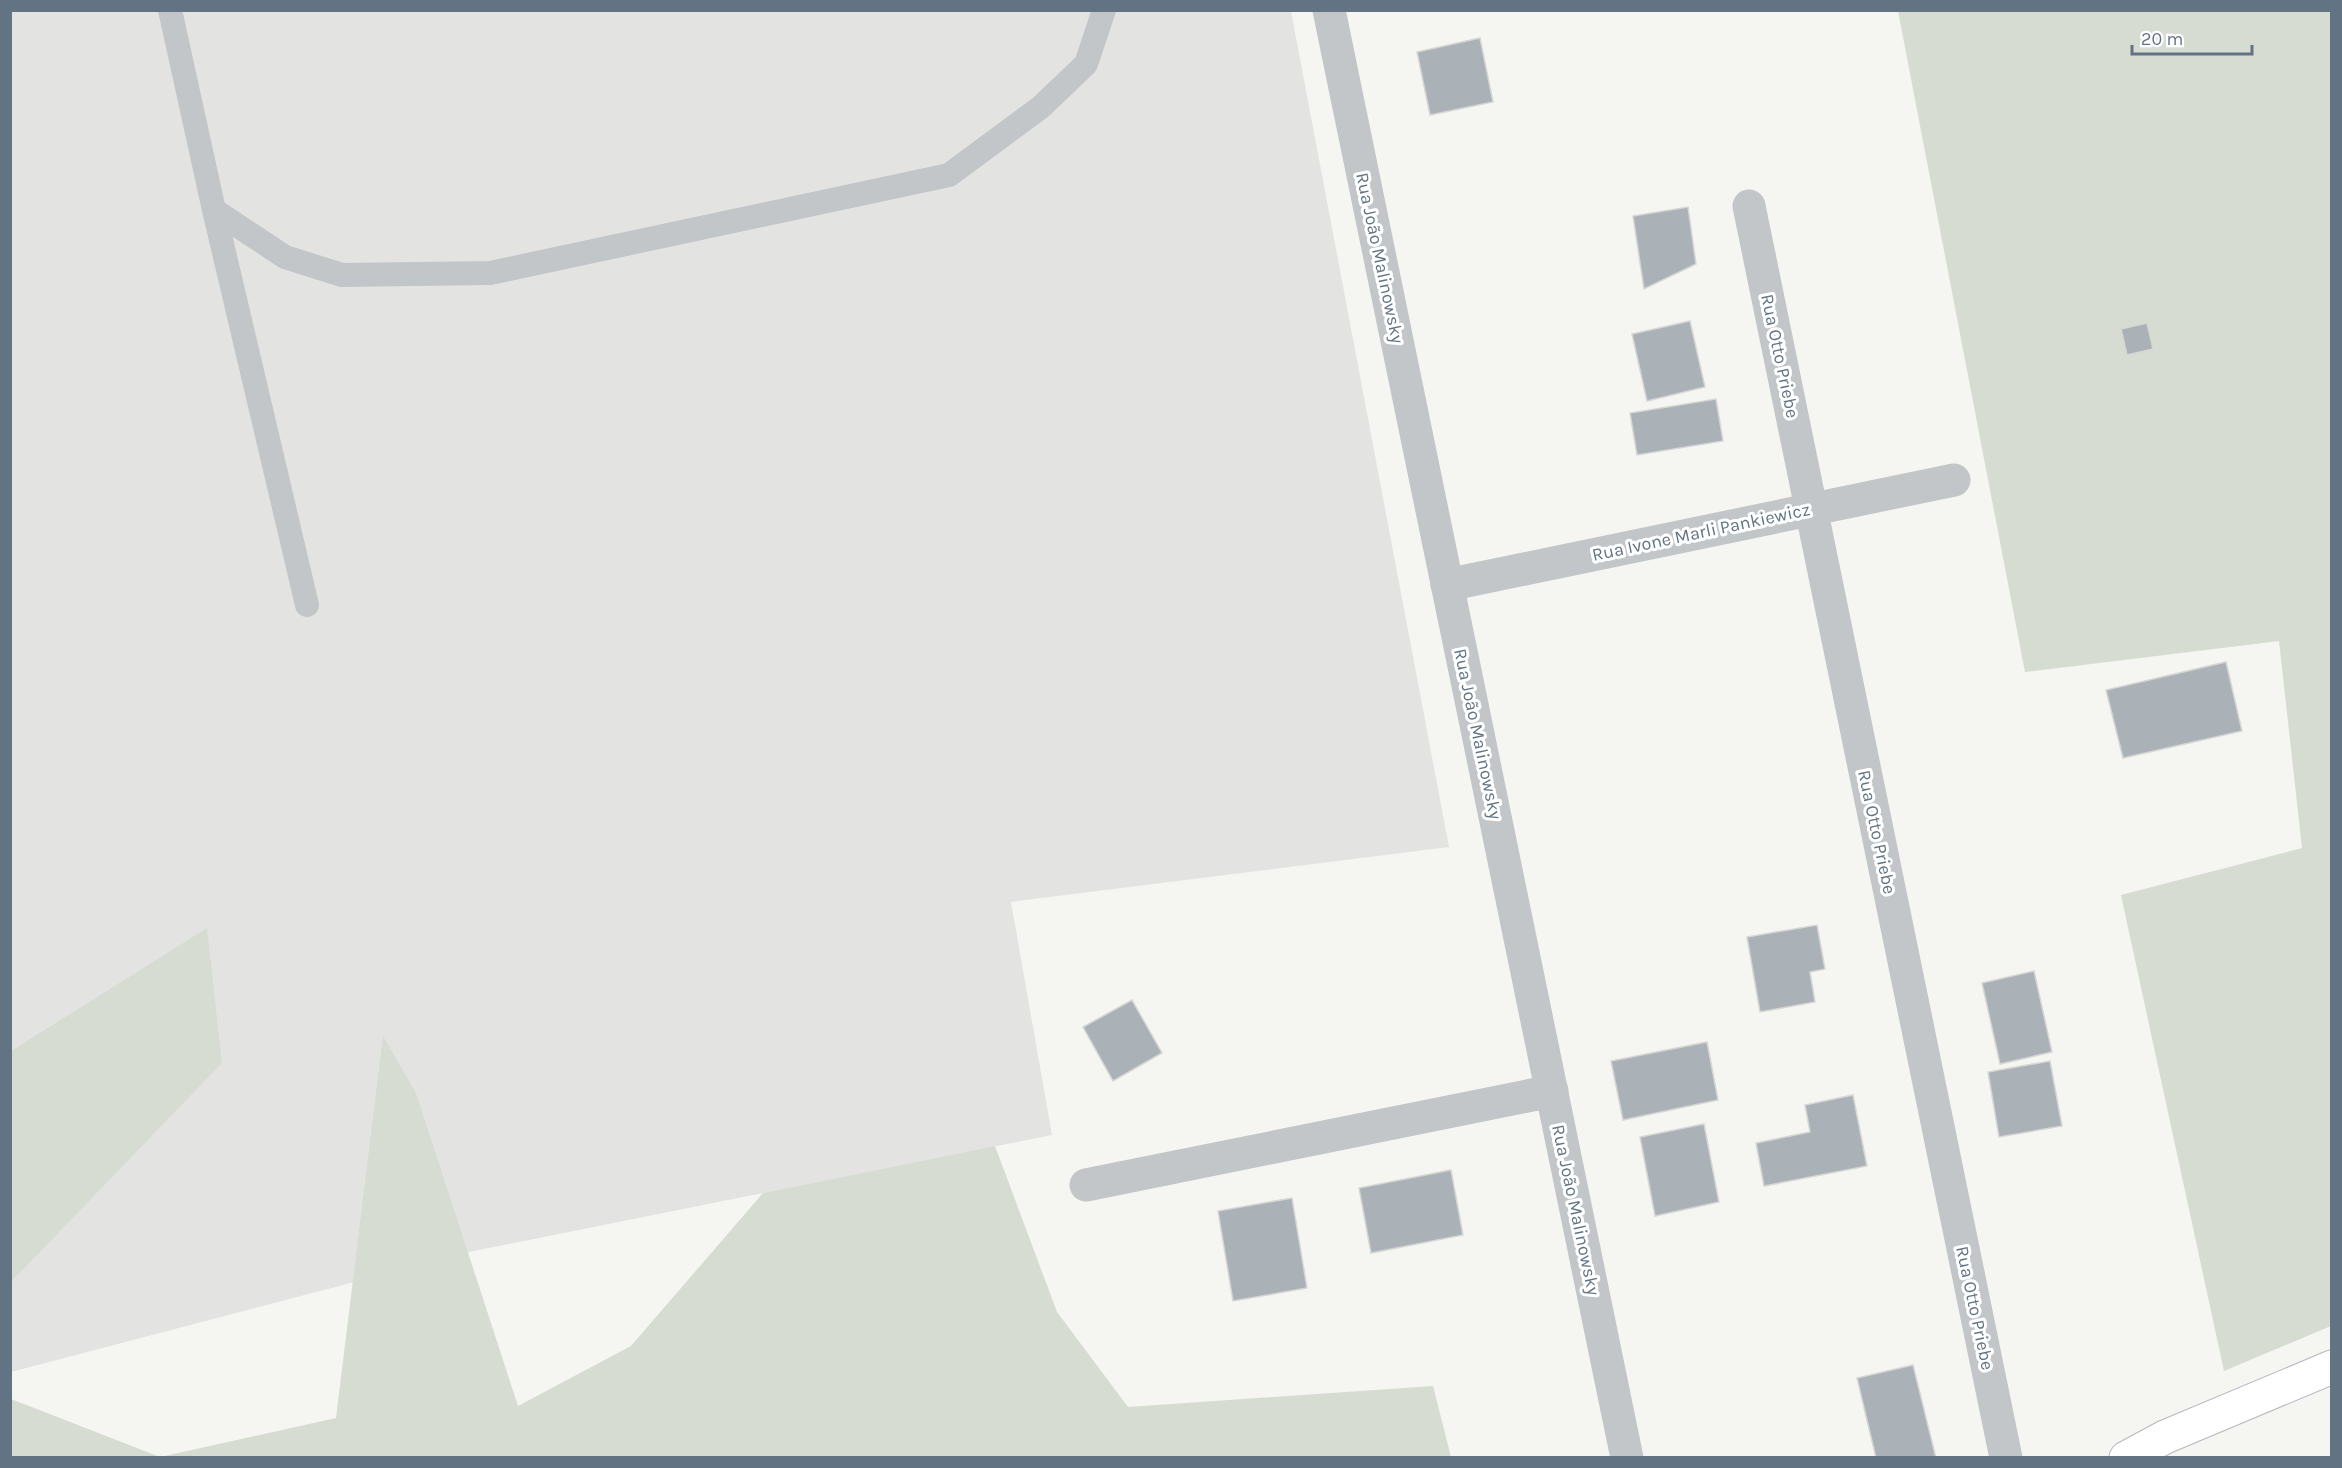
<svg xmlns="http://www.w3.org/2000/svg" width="2342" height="1468" font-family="Karla,sans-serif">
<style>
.built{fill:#e3e4e2}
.green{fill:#d6dcd2}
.building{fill:#aab2b8;stroke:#d6d6d4;stroke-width:1.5}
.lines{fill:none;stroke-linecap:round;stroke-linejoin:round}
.secondary-casing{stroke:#b4b9be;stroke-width:35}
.service{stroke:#c2c6c9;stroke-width:24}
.minor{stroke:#c2c6c9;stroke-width:33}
.tertiary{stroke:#c2c6c9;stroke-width:33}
.secondary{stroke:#fff;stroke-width:33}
.labels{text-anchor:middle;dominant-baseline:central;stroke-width:6;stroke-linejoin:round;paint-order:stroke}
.street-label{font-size:18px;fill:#627484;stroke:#fff}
</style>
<rect width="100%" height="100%" fill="#f5f5f1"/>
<path class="built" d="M11 11H1291L1449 847 1011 902 1052 1135 469 1252 11 1372Z"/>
<path class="green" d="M1898 11H2331V1326L2224 1371 2121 895 2302 848 2279 641 2025 672Z
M207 928 222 1063 11 1282V1051Z
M383 1036 416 1093 518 1406 631 1346 763 1193 995 1146 1057 1312 1128 1407 1433 1386 1451 1457H11V1399L160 1457 336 1418Z"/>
<path class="building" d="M1480 38 1493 102 1430 115 1417 52Z
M1688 207 1696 264 1644 289 1633 216Z
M1690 321 1705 387 1647 401 1632 334Z
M2147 323 2153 349 2127 355 2121 329Z
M1716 399 1723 441 1637 455 1630 413Z
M2226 662 2242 731 2123 758 2106 690Z
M1817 925 1825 969 1810 972 1815 1002 1760 1012 1747 937Z
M2034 971 2052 1052 2000 1064 1982 983Z
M1132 1000 1162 1053 1113 1081 1083 1027Z
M1707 1042 1718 1100 1623 1120 1611 1061Z
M2050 1061 2062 1126 1999 1137 1988 1072Z
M1853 1095 1867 1166 1764 1186 1756 1143 1810 1132 1805 1105Z
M1704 1124 1719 1202 1655 1216 1640 1137Z
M1451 1170 1463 1235 1371 1253 1359 1188Z
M1292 1198 1307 1288 1233 1301 1218 1211Z
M1913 1365 1936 1458H1876L1857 1378Z"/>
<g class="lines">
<defs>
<path id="secondary" d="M2126 1458 2165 1437 2332 1367"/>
</defs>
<use href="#secondary" class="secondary-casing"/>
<path class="service" d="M170 10 214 210 307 605
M214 210 285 257 342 275 490 273 949 175 1041 107 1086 64 1104 10"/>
<path class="minor" d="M1749 206 2006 1458
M1447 585 1954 480
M1086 1185 1552 1091"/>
<path class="tertiary" d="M1329 10 1627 1458"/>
<use href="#secondary" class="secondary"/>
</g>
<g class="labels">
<g class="street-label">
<text transform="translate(1380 258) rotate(78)">Rua João Malinowsky</text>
<text transform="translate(1780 356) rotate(78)">Rua Otto Priebe</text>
<text transform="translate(1701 532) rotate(-12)">Rua Ivone Marli Pankiewicz</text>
<text transform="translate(1478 734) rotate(78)">Rua João Malinowsky</text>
<text transform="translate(1877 832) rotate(78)">Rua Otto Priebe</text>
<text transform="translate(1576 1210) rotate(78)">Rua João Malinowsky</text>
<text transform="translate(1975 1308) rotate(78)">Rua Otto Priebe</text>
</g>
</g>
<rect width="2342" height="1468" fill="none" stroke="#627484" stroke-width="24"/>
<path d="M2132 45v9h120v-9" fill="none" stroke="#627484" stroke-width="3"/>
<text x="2141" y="45" font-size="18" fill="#627484" stroke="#ffffff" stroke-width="4.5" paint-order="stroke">20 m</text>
</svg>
